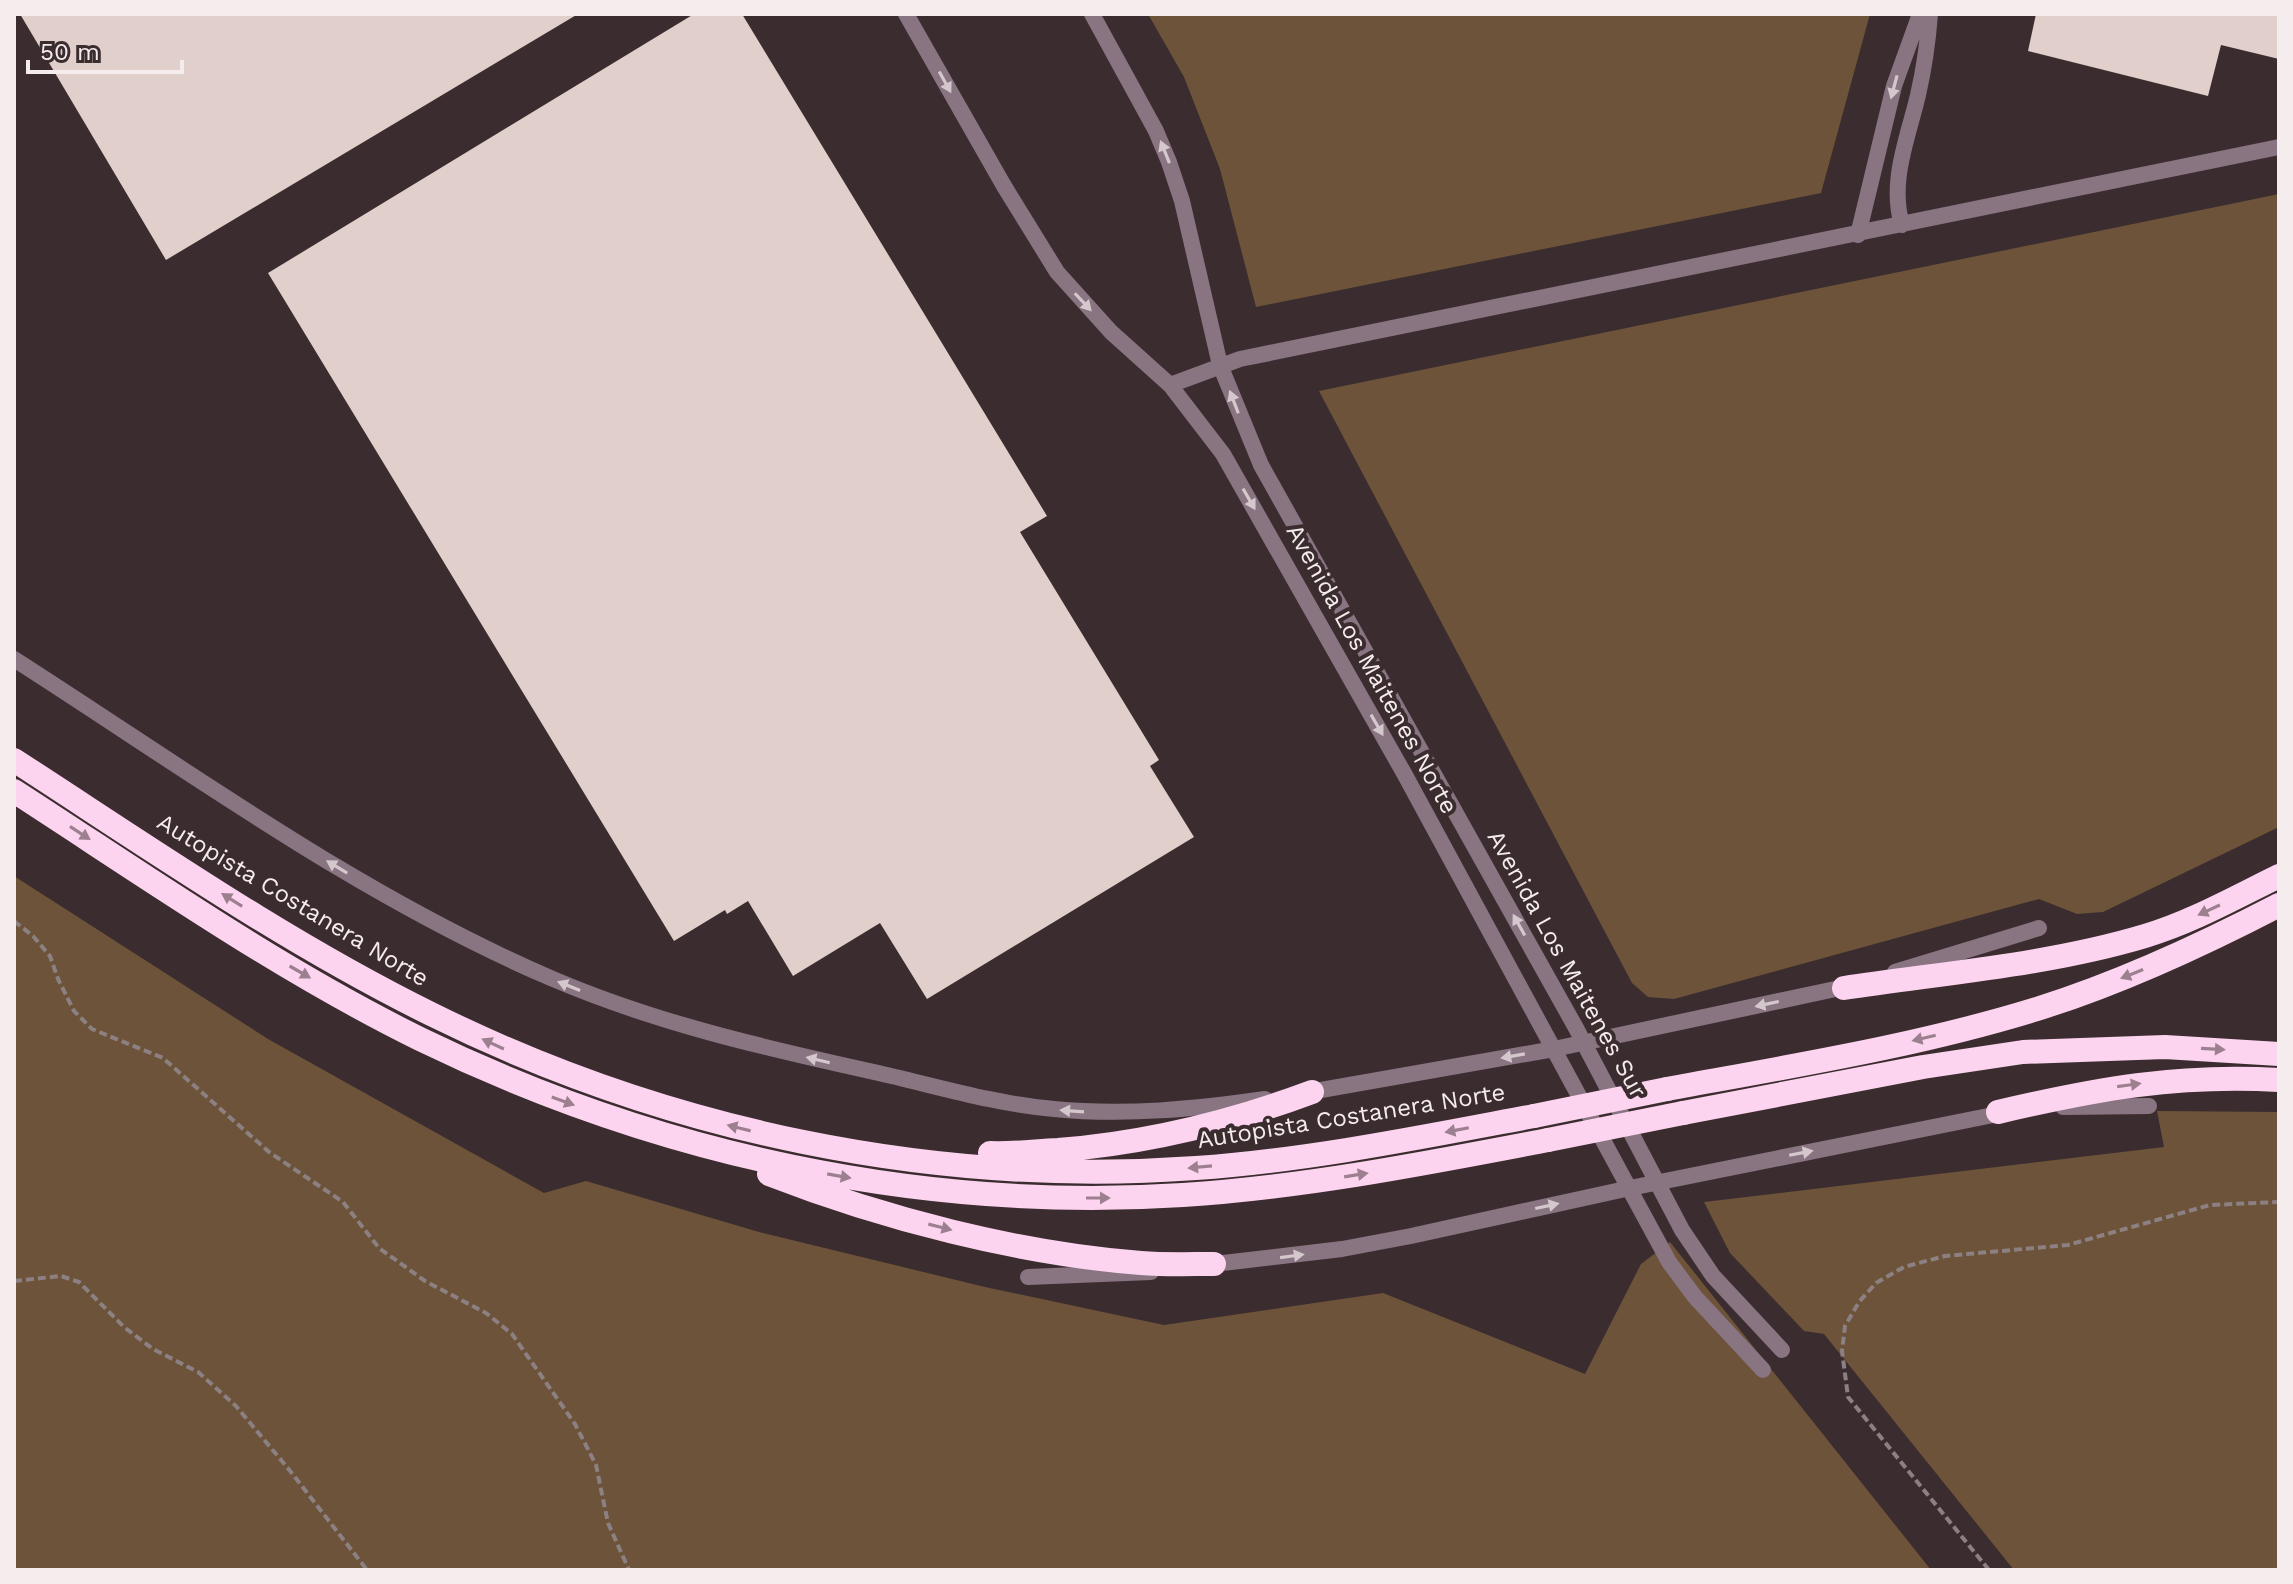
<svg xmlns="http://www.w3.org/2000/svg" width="2293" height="1584" font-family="'Work Sans',sans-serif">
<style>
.green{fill:#6c5339}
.building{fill:#e0cfca}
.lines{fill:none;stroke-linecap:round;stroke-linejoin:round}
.path{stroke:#8c8082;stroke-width:4;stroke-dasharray:8 4;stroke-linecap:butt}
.street{stroke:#897482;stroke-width:16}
.highway{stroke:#fdd4ef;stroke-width:24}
.highway-bridge{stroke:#fdd4ef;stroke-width:24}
.oneway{fill:#d5c8cd}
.oneway2{fill:#9c808f}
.labels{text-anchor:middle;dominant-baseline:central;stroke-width:8;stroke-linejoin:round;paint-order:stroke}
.street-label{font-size:24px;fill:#f5eced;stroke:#3b2d2f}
</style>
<rect width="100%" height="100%" fill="#3b2d2f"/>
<path class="green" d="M1148 14H1870L1821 193 1256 307 1220 169 1184 77Z
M2279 194V827L2103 912 2077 914 2039 899 1674 999 1648 997 1632 983 1319 391Z
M14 876 268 1039 544 1193 586 1181 759 1232 985 1287 1164 1325 1383 1293 1585 1374 1641 1264 1670 1242 1931 1570H14Z
M2157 1111 2279 1112V1570H2014L1824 1334 1804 1331 1730 1253 1704 1202 2164 1147Z"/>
<path class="building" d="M20 14H578L166 260Z
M694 14H742L1047 516 1020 532 1159 760 1150 766 1194 837 927 999 880 923 793 976 748 901 727 914 725 910 674 941 268 273Z
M2036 14H2279V59L2221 45 2208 96 2028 51Z"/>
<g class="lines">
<path class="path" d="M14 921 33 936 50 956 58 979 74 1011 92 1029 163 1058 269 1152 343 1202 379 1248 425 1281 486 1313 512 1334 575 1424 596 1465 608 1523 629 1570
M14 1281 61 1276 79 1282 124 1327 153 1349 198 1372 236 1406 291 1472 367 1570
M1989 1570 1848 1397 1842 1351 1845 1326 1859 1302 1876 1283 1904 1267 1945 1256 2068 1245 2210 1205 2279 1202"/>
<path class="street" d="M906 14 1004 186 1057 272 1111 332 1170 385 1223 454 1405 775 1669 1262 1695 1297 1763 1370
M1092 14 1156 131 1169 162 1182 201 1220 365 1261 465 1576 1028 1682 1230 1713 1276 1782 1350
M1902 225C1889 181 1908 138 1918 95 1924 69 1928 41 1930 14
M1858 235 1894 86 1920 14
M1170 385 1240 359 2279 147
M14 659C189 771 361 897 553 979 656 1023 765 1048 874 1072 933 1085 994 1104 1054 1109 1126 1116 1195 1109 1265 1099
M1895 972 2039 928
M1304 1093 1554 1049 1854 985
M2063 1107 2149 1106
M1206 1265 1342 1249 1411 1236 1630 1188 2008 1112
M1028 1277 1151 1272"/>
<path class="highway" d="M14 760C150 848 285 942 431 1014 667 1131 933 1187 1196 1168 1310 1160 1422 1137 1534 1116
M14 791C147 877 278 969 420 1039 656 1154 920 1212 1183 1195 1306 1187 1427 1163 1548 1140
M1844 988C1943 973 2048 965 2145 936 2192 922 2236 897 2279 876
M1667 1089C1791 1066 1918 1046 2040 1008 2123 982 2202 945 2279 905
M1998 1112C2096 1089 2178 1074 2279 1080
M1683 1113 1923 1067 2023 1052 2165 1047 2279 1054
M990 1153C1013 1154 1035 1151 1058 1150 1146 1143 1229 1123 1312 1092
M769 1174C882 1218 1020 1254 1141 1263 1165 1265 1190 1264 1214 1264"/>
<path class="highway-bridge" d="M1534 1116 1667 1089
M1548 1140 1683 1113"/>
</g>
<defs><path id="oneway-solid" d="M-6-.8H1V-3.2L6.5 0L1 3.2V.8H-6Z" transform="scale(2)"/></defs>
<g class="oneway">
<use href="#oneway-solid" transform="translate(945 82) rotate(61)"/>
<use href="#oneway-solid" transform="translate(1894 87) rotate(105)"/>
<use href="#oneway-solid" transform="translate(1165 152) rotate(-112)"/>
<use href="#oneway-solid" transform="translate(1083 302) rotate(47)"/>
<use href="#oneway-solid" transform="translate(1234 402) rotate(-111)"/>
<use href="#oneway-solid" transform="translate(1249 499) rotate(60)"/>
<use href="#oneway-solid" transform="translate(1377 725) rotate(60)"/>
<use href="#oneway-solid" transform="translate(337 867) rotate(-149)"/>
<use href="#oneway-solid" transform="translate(1519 925) rotate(-119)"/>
<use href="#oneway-solid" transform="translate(569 986) rotate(-158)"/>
<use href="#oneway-solid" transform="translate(1767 1004) rotate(168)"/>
<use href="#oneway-solid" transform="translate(1513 1056) rotate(170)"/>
<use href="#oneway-solid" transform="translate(818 1060) rotate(-167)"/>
<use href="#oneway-solid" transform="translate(1072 1111) rotate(-176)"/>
<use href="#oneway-solid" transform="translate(1801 1153) rotate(-11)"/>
<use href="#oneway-solid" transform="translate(1547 1206) rotate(-12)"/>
<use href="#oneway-solid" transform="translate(1292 1256) rotate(-8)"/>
</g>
<g class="oneway2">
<use href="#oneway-solid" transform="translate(80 833) rotate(33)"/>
<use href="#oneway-solid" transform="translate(232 900) rotate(-148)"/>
<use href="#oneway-solid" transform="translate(2209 910) rotate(155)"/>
<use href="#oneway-solid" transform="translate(300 972) rotate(30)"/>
<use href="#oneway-solid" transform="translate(2132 974) rotate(158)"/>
<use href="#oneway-solid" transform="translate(1924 1038) rotate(167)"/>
<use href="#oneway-solid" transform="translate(493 1044) rotate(-155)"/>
<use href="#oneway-solid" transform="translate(2213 1049) rotate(3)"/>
<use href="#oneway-solid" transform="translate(2129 1085) rotate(-8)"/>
<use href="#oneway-solid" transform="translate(563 1101) rotate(20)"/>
<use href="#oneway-solid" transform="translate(739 1128) rotate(-166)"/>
<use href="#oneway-solid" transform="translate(1457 1130) rotate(169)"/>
<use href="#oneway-solid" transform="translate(1200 1167) rotate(175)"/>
<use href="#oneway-solid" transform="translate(1356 1175) rotate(-9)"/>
<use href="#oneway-solid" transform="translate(839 1176) rotate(10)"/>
<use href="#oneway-solid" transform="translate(1098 1198)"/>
<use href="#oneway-solid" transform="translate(940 1227) rotate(14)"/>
</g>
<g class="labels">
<g class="street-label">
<text transform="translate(1372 669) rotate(61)">Avenida Los Maitenes Norte</text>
<text transform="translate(293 900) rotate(31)">Autopista Costanera Norte</text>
<text transform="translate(1567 964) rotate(61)">Avenida Los Maitenes Sur</text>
<text transform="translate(1351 1116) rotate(-9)">Autopista Costanera Norte</text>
</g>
</g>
<rect width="2293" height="1584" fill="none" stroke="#f5eced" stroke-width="32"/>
<path d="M28 60v12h154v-12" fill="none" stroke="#f5eced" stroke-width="4"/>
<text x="40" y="60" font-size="24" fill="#f5eced" stroke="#3b2d2f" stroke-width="6" paint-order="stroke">50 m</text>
</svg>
